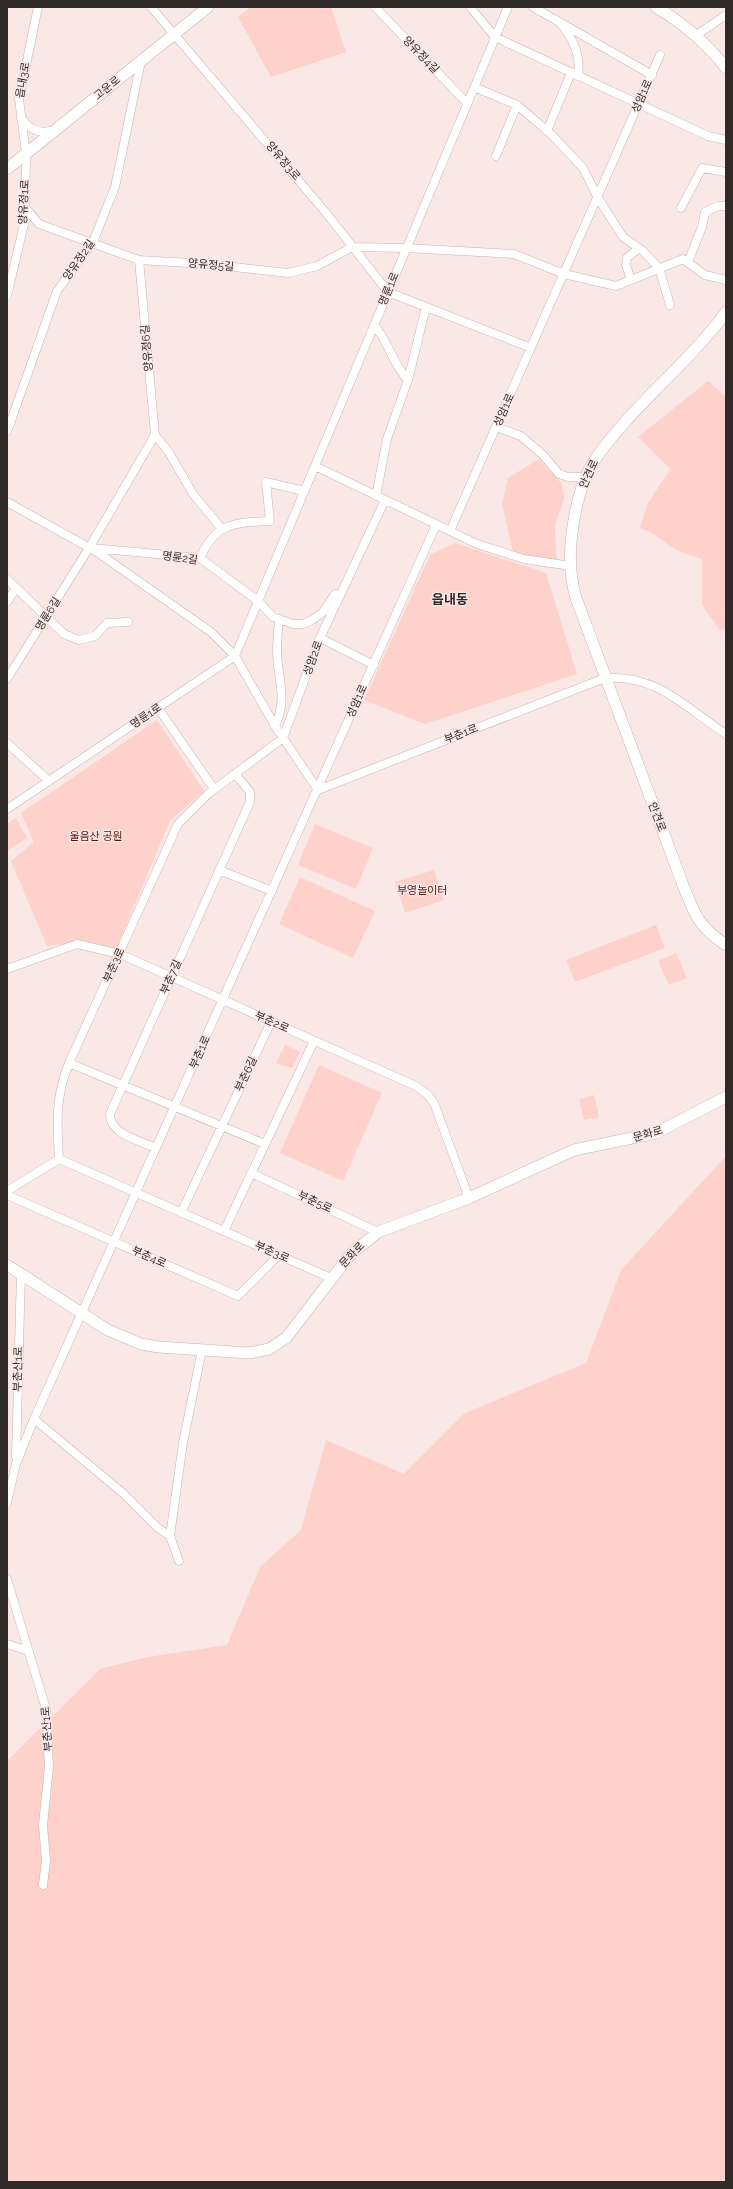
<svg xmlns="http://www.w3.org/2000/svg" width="733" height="2189" font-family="Raleway,'Noto Sans KR',sans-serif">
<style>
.green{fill:#fed1ca}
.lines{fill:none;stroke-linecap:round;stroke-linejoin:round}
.street-casing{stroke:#c5b5b2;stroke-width:9}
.secondary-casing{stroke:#c5b5b2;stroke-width:12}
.street{stroke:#fff;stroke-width:8}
.secondary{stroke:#fff;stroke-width:11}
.labels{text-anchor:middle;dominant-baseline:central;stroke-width:3;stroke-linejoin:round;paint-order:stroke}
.street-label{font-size:11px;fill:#2f2928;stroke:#f9e8e5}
.park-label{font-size:11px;fill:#5e130f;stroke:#f9e8e5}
.quarter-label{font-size:13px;font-weight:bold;fill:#2f2928;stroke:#f9e8e5}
</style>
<rect width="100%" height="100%" fill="#f9e8e5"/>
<path class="green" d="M251 7H331L346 52 271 77 238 17Z
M708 381 726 397V630L719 629 702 605V559C691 555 679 552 670 546 657 537 654 533 640 528L647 505 670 469 638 437Z
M539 459 561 483 564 498 555 525 557 566 513 553 502 504 508 478Z
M455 543 546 573 577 674 425 724 364 700 430 555Z
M157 720 204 791 170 821 115 951 81 942 47 946 11 861 34 842 21 813Z
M16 818 27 838 8 850 7 824Z
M315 824 373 848 356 889 298 865Z
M434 870 444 900 405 913 395 882Z
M300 877 375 911 353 958 279 924Z
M656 925 665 948 575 982 566 960Z
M676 953 687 978 669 985 658 961Z
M285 1045 300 1052 292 1068 276 1063Z
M319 1065 382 1093 343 1181 280 1153Z
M594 1095 599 1117 584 1120 579 1099Z
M726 1156V2182H7V1761L100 1669 148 1657 227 1645 260 1567 301 1530 326 1440 404 1474 465 1413 586 1363 621 1270Z"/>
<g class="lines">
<defs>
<path id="street" d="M151 7 327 214 388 292 531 348
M375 7 467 103
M470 7 495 37 708 136 726 140
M533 7 652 75
M562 25C574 41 581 56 578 76
M695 36 726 15
M474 87 517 105 551 134 583 168 598 198 623 237 643 251 659 268 670 305
M21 117C27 127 37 134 49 131L51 133
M547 131 571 73
M496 156 517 105
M24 206 39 224 139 260 206 264 288 273 317 266 352 247 406 248 514 254 564 274 616 286 683 259 705 275 726 280
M681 208 702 168 726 172
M688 262 702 227 705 212 718 206H726
M631 280 626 265 627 258 639 248
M7 296 25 220 26 154 19 99 38 7
M374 325C389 341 392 364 408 380
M496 427 521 436 543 455 559 474 568 477H586
M7 432 57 291 93 242 115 187 141 61
M155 435 168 451 193 494 222 529
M315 466 477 544 524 559 571 566
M376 496 387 439 408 380 426 307
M7 502 97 552 211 632 235 656 275 726 318 790
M450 531 660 55
M92 548 200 558 258 601 273 617 293 624H303L312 620 323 612 335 594
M200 558C216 522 234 523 270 521L266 482 304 491
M7 579 64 634 79 640 95 636 107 623 128 622
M7 602 16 588
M320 638 374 665
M7 679 89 548 155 435 139 260
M158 708 214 789
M275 726C288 698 278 681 277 653 277 642 278 630 279 619
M7 743 49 781
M318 790 605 678C659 675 684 707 726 734
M7 809 235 656 508 7
M219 870 272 891
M7 969 77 944 120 954 416 1086 428 1095 434 1103 469 1198
M69 1063 265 1144
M156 1148C141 1141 109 1134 110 1114L250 802V792L235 774
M251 1173 378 1232
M7 1191 59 1159
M7 1195 238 1296 279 1255
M181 1213 271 1022
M224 1231 314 1041
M331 1278 59 1159C57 1124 55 1097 69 1063L178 824 208 794 283 738 320 638 385 500
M34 1419 124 1494 158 1528 170 1536 179 1561
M16 1457 21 1274
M7 1502 16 1464 34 1419 436 525
M170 1536 183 1443 202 1350
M7 1579 46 1709 49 1767 43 1825 46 1861 43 1885
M7 1644 29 1651"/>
<path id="secondary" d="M656 7C683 23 707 44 726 68
M7 169 208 7
M726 312C697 352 658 385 625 422 613 436 599 451 590 468 581 485 576 506 573 526 569 550 569 574 576 598L683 885C695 915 698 926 726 945
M7 1265 108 1330 141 1344 159 1347 249 1353 269 1349 286 1338 350 1255 378 1232 469 1198 574 1150 656 1133 726 1097"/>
</defs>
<use href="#street" class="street-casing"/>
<use href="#secondary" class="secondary-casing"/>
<use href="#street" class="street"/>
<use href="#secondary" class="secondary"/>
</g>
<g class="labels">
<g class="street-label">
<text transform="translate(421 55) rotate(46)">양유정4길</text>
<text transform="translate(23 80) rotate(-80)">읍내3로</text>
<text transform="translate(107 88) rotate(-39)">고운로</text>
<text transform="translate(642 96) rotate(-66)">성암1로</text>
<text transform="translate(283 161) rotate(50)">양유정3로</text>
<text transform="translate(24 202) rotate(-87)">양유정1로</text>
<text transform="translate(79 260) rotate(-55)">양유정2길</text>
<text transform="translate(211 265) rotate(5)">양유정5길</text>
<text transform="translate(389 289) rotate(-67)">명륜1로</text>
<text transform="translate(147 348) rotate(-95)">양유정6길</text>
<text transform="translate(504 410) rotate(-66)">성암1로</text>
<text transform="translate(589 474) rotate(-65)">안견로</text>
<text transform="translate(180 558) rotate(8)">명륜2길</text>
<text transform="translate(48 614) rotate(-58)">명륜6길</text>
<text transform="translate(313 658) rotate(-70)">성암2로</text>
<text transform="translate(357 701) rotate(-66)">성암1로</text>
<text transform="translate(146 716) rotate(-34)">명륜1로</text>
<text transform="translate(461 734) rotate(-21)">부춘1로</text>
<text transform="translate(657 817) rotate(69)">안견로</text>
<text transform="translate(114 965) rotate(-65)">부춘3로</text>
<text transform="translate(171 977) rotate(-66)">부춘7길</text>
<text transform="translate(272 1022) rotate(24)">부춘2로</text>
<text transform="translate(200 1052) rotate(-66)">부춘1로</text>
<text transform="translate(246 1074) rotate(-65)">부춘6길</text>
<text transform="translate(648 1134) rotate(-16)">문화로</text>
<text transform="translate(315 1202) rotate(25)">부춘5로</text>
<text transform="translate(272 1252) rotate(24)">부춘3로</text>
<text transform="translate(352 1255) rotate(-46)">문화로</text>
<text transform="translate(149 1257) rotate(24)">부춘4로</text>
<text transform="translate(18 1369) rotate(-89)">부춘산1로</text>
<text transform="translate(47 1729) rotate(-94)">부춘산1로</text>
</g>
<g class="park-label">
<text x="96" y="836">울음산 공원</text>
<text x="422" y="890">부영놀이터</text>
</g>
<g class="quarter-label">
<text x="450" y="599">읍내동</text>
</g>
</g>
<rect width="733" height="2189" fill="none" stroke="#2f2928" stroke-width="16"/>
</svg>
